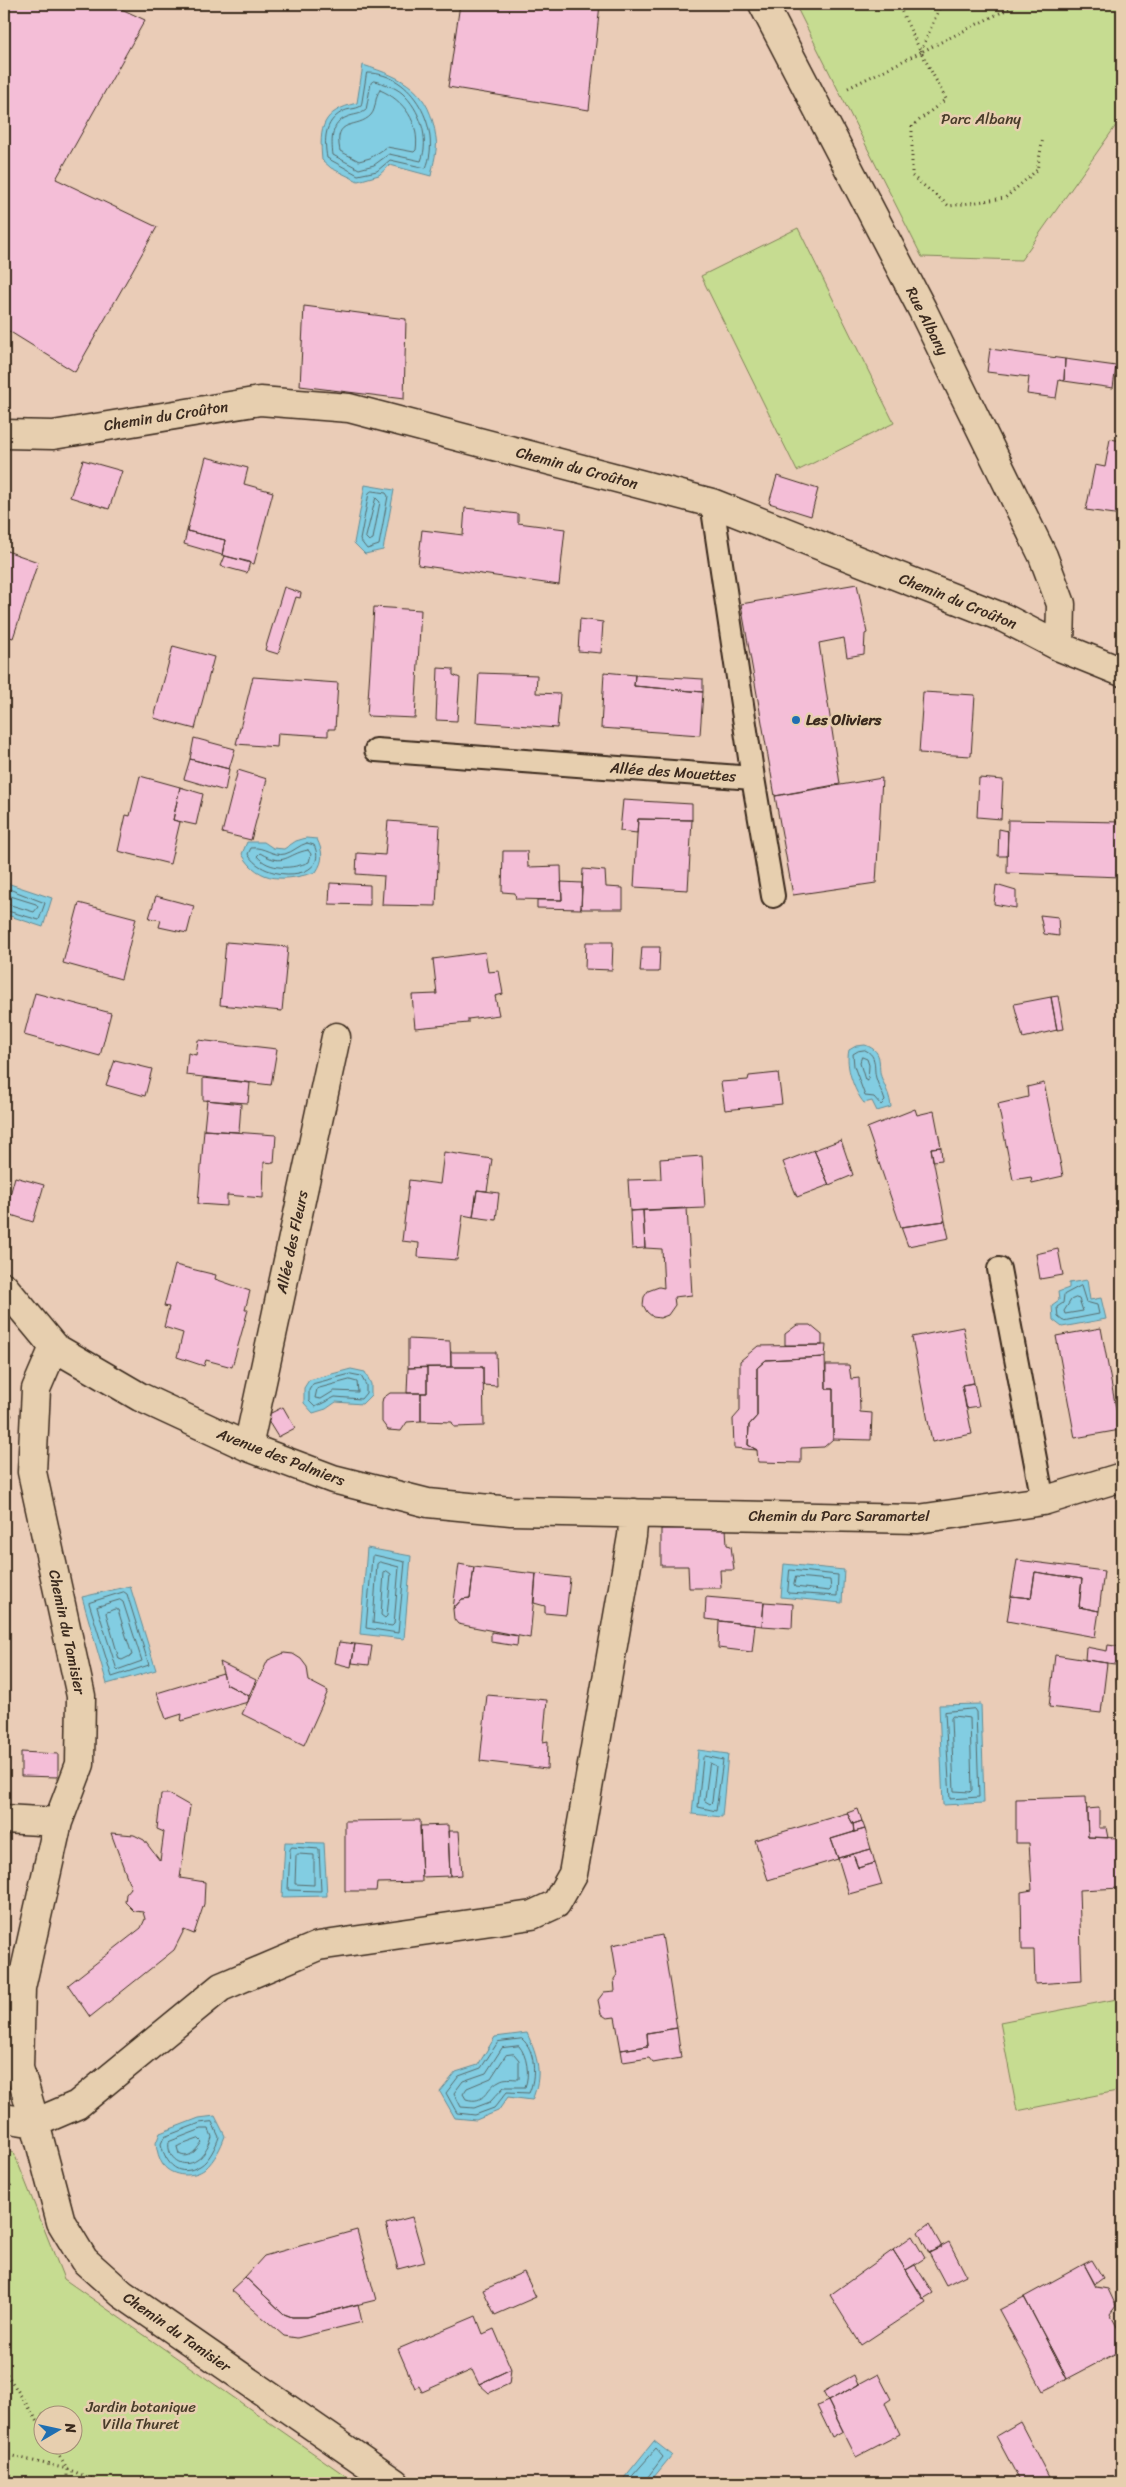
<svg xmlns="http://www.w3.org/2000/svg" width="1126" height="2487" font-family="Sriracha,sans-serif">
<style>
.green{fill:#c6dc91;stroke:#808358;fill-rule:evenodd}
.water{fill:#82cde2;stroke:#668c94}
.lines{fill:none;stroke-linecap:round;stroke-linejoin:round}
.shore{stroke:#576b6c;stroke-width:1}
.building{fill:#f4bed7;stroke:#3b2a1e}
.service-casing{stroke:#3b2a1e;stroke-width:26}
.minor-casing{stroke:#3b2a1e;stroke-width:31}
.path{stroke:#3b2a1e;stroke-width:3;stroke-dasharray:1 4;stroke-linecap:butt}
.service{stroke:#e7cfaf;stroke-width:22}
.minor{stroke:#e7cfaf;stroke-width:28}
.poi-dot{fill:#1f6fb2;stroke:#e7cfaf;stroke-width:2}
.labels{text-anchor:middle;dominant-baseline:central;stroke-width:5;stroke-linejoin:round;paint-order:stroke}
.park-label{font-size:15px;fill:#493c2a;stroke:#e7cfaf}
.street-label{font-size:15px;fill:#3b2a1e;stroke:#e7cfaf}
.poi-label{font-size:15px;font-weight:bold;fill:#3b2a1e;stroke:#e7cfaf;text-anchor:start}
</style>
<rect width="100%" height="100%" fill="#eaccb7"/>
<filter id="ink" filterUnits="userSpaceOnUse"><feTurbulence type="fractalNoise" baseFrequency=".02" numOctaves="2"/><feDisplacementMap in="SourceGraphic" scale="10" xChannelSelector="R" yChannelSelector="G"/><feConvolveMatrix kernelMatrix="1 2 1 2 8 2 1 2 1" color-interpolation-filters="sRGB"/></filter>
<g filter="url(#ink)">
<path class="green" d="M795 4H1122V117L1021 260 922 257Z
M798 228 894 423 797 471 701 276Z
M1122 1998V2090L1017 2111 1000 2022Z
M4 2151 14 2153 64 2279 356 2483H4ZM42 2414H72V2444H42Z"/>
<path class="water" d="M363 65C404 78 430 90 436 138 438 149 433 164 431 176L390 165 379 175 358 181 331 168 322 160C319 127 322 111 357 103Z
M365 485 394 490 383 550 365 554 354 543Z
M306 838 317 839C323 852 324 860 316 872 286 881 259 884 242 854L247 842H264L273 848 284 849 296 841Z
M4 882 52 898 43 927 4 914Z
M865 1045C886 1052 876 1066 882 1079 886 1089 890 1096 891 1107L877 1111 872 1101 864 1103C854 1091 845 1066 849 1050L856 1046Z
M1087 1280 1090 1300 1101 1298 1106 1319 1062 1327 1053 1320 1052 1305 1059 1300 1058 1292 1069 1288V1283Z
M351 1369 365 1372 371 1384V1395L362 1404 336 1402 326 1409 313 1413 304 1403V1388L309 1380Z
M367 1548 411 1556 404 1639 360 1634Z
M784 1564 844 1570 842 1603 781 1597Z
M130 1586 156 1670 107 1684 82 1597Z
M981 1704 984 1803 943 1805 939 1705Z
M698 1750 728 1754 722 1817 692 1814Z
M285 1842 324 1843 327 1896 282 1897Z
M527 2033C538 2058 543 2074 532 2100L508 2097 498 2111 476 2120 455 2118 440 2092 456 2072 478 2065 495 2037Z
M215 2116 225 2136C221 2147 215 2160 205 2169 194 2178 172 2177 163 2165 159 2159 157 2151 156 2143L160 2133 199 2118Z
M654 2441 672 2455 649 2483H620Z"/>
<g class="lines">
<path class="shore" d="M367 73C413 72 442 130 426 168L390 160 377 171 358 175 327 158C324 140 324 122 342 112 348 108 355 110 361 106Z
M374 81C383 83 395 87 402 93 420 109 430 139 421 161L389 154 374 165 359 169 333 155C331 140 331 123 347 117 354 114 360 115 366 110L371 83Z
M380 90C404 100 420 123 416 150L414 152 387 147 370 158 359 161 340 151C333 116 357 130 371 115 377 108 374 97 380 90Z
M372 491 386 493 388 496 379 545 367 549 360 540 369 493Z
M376 498 380 502 373 539 369 541 366 538Z
M307 843 314 845C331 881 263 883 248 854L251 848C264 846 273 857 285 854 293 852 299 845 307 843Z
M308 850 311 854 309 862C293 869 269 871 257 856L260 853C285 868 286 854 308 850Z
M4 887 45 903 39 920 4 910
M4 894 36 904 38 907 34 912 4 903
M865 1050C878 1056 873 1067 876 1078 878 1086 883 1093 885 1101L881 1105 874 1097 865 1096 854 1066 853 1054 858 1051Z
M862 1057 867 1059 869 1065 868 1081 865 1080 860 1063Z
M1081 1286 1086 1302 1097 1305 1099 1314 1063 1321 1058 1317 1057 1307 1063 1303 1064 1295Z
M1076 1298 1079 1299 1083 1311 1065 1314 1064 1311 1071 1300Z
M351 1374 361 1376 366 1385V1393L361 1399 335 1397 315 1407 309 1401V1390L313 1384Z
M350 1380 357 1382 358 1392 334 1391 321 1399 315 1398 317 1389Z
M374 1555 405 1562 398 1633 366 1628 372 1557Z
M380 1562 399 1567 394 1624 392 1626 373 1623 377 1564Z
M790 1570 838 1575 837 1596 788 1593Z
M387 1571 391 1574 387 1616 385 1618 381 1615 384 1573Z
M796 1577 830 1580 831 1589 829 1591 795 1587 794 1585Z
M124 1592 127 1594 149 1665 112 1677 89 1603Z
M120 1600 123 1602 142 1661 117 1670 97 1607Z
M115 1609 118 1610 132 1655 122 1660 119 1659 106 1613Z
M974 1709 976 1712 979 1797 950 1799 945 1712Z
M953 1716 970 1718 972 1790 970 1792 954 1791 951 1719Z
M705 1756 723 1760 716 1811 698 1807 703 1758Z
M710 1763 716 1766 712 1802 710 1804 705 1801Z
M292 1847 319 1849 321 1891 288 1890 290 1850Z
M298 1854 314 1855V1885L295 1884 296 1856Z
M522 2039C536 2050 536 2078 529 2093L507 2092 494 2108 475 2115 457 2113 446 2093 459 2076 481 2068 498 2042Z
M519 2046C527 2055 530 2075 525 2087H504L490 2102 474 2108 461 2107 454 2093 463 2081 486 2073 502 2048Z
M514 2054 519 2060V2079C512 2079 505 2077 499 2081 485 2088 486 2105 466 2099L463 2094 467 2088 491 2078 506 2055Z
M212 2122 219 2137C216 2146 209 2161 200 2166 179 2178 166 2165 161 2144L164 2137 200 2123Z
M202 2129H209L212 2137C210 2144 204 2156 197 2160 183 2170 166 2158 169 2142Z
M199 2139 202 2142C196 2150 190 2160 179 2154L177 2147Z
M626 2483 656 2449 663 2457 647 2478 646 2483"/>
</g>
<path class="building" d="M4 4H111L145 20 56 179 157 227 75 372 4 328Z
M460 4H600L589 110 448 87Z
M304 306 406 319 404 399 300 386Z
M990 349 1065 359 1064 381 1059 380 1056 398 1027 394 1029 377 987 372Z
M1065 359 1116 366 1113 388 1064 381Z
M1110 439 1122 441V515L1086 510 1095 465 1105 467Z
M206 457 248 468 244 484 273 492 254 564 222 555 225 540 187 531Z
M83 460 122 471 109 509 70 497Z
M777 476 818 489 811 516 769 503Z
M465 508 518 514V523L565 529 559 585 418 565 422 530 463 535Z
M187 531 225 540 222 555 184 544Z
M4 550 38 562 13 638 4 635Z
M225 556 250 562 247 573 221 566Z
M857 584 867 633 865 634 864 654 847 657 844 638 819 643 840 784 775 796 741 604Z
M284 587 301 593 300 598 296 597 278 654 265 650Z
M374 607 421 610 415 718 367 716Z
M580 619 603 622 601 653 578 651Z
M173 646 214 657 195 729 154 718Z
M438 668 453 669V675L460 678 457 721 436 720Z
M604 672 635 675 634 686 703 692 700 735 601 728Z
M479 673 537 675 536 693 560 694 557 728 476 722Z
M635 675 703 679V692L634 686Z
M253 677 338 683 335 729H328V736L278 733 277 747 236 744Z
M923 692 975 695 971 756 919 753Z
M1119 708H1122V769H1121Z
M194 738 235 749 229 769 190 759Z
M190 759 229 769 225 791 184 779Z
M238 770 267 779 251 840 222 833Z
M140 776 180 787 173 820 180 822 170 864 118 851 126 815 130 816Z
M882 778 876 883 793 895 775 796Z
M979 778 1003 780 1001 819 977 817Z
M180 787 203 794 196 825 173 820Z
M623 800 692 804V820L638 819 637 833 620 831Z
M638 819 692 820 688 890 634 887Z
M1008 820 1121 822 1122 877 1007 873Z
M388 821 440 825 436 906 382 905 384 876 356 874 357 853 385 855Z
M999 829 1008 831 1007 856H998Z
M503 851H527L528 867 561 866 562 900 516 899 515 893 502 892Z
M583 869 605 871 606 887 623 888V909H581Z
M561 882 582 883 581 909 537 908V900H562Z
M330 883 370 885V905L329 904Z
M996 885 1016 891V908L994 904Z
M156 896 194 906 187 933 159 927 161 920 149 918Z
M79 903 136 918 121 979 63 963Z
M1040 915 1058 917 1059 936 1044 934Z
M226 942 288 947 282 1011 220 1005Z
M586 942H613L612 970 585 969Z
M642 947H660L659 972H640Z
M485 952 488 972 499 971 503 994 495 996 499 1015 468 1019V1023L415 1028 412 995 437 994 433 959Z
M35 993 111 1013 100 1056 24 1035Z
M1058 996 1064 1029 1057 1030 1051 997Z
M1051 997 1057 1030 1023 1038 1014 1004Z
M198 1040 277 1049 271 1085 186 1075 188 1053 196 1055Z
M115 1060 152 1069 145 1096 106 1085Z
M778 1073 782 1104 725 1110 721 1082 748 1080 749 1076Z
M203 1078 250 1083 248 1103 203 1100Z
M1044 1083 1063 1176 1032 1183 1031 1177 1013 1180 998 1104 1028 1097 1027 1087Z
M207 1100 241 1104 239 1132 204 1130Z
M915 1109 917 1115 934 1111 941 1147 931 1148 945 1221 901 1227 867 1128Z
M204 1130 276 1135 274 1163 264 1162 263 1198 227 1195V1206L198 1204Z
M841 1140 853 1175 829 1185 814 1150Z
M941 1147 942 1160 933 1161 931 1148Z
M814 1150 829 1185 797 1197 783 1162Z
M444 1152 492 1159 487 1191 477 1190 473 1217 463 1215 457 1260 418 1257 419 1243 402 1241 409 1180 440 1184Z
M702 1156 705 1208 630 1211 628 1180 661 1179 660 1159Z
M15 1177 44 1185 33 1222 5 1213Z
M477 1190 499 1193 496 1220 473 1217Z
M687 1208 692 1295 674 1297 675 1305 668 1315 660 1318 653 1317 647 1312 643 1305 644 1297 648 1291 659 1287 664 1288 662 1249 645 1248 643 1210Z
M643 1210 645 1248 632 1249 630 1211Z
M945 1221 949 1238 908 1246 901 1227Z
M1058 1249 1063 1275 1040 1279 1036 1254Z
M175 1265 216 1275 215 1279 250 1291 245 1310H248L232 1367 206 1360 204 1366 177 1357 183 1333 164 1327 169 1307 164 1306Z
M797 1325H810L822 1335V1345H785V1334Z
M963 1327 974 1383 962 1385 972 1434 932 1442 912 1337Z
M1101 1328 1120 1430 1075 1438 1056 1336Z
M408 1339 450 1341 451 1367 408 1368Z
M826 1345 825 1357 766 1360 757 1368V1416L749 1425 748 1445 757 1450 734 1448 733 1419 740 1411V1361L758 1346Z
M451 1352H496L497 1386 483 1385V1367H451Z
M825 1357 826 1389H833V1439L824 1447 801 1448V1463L758 1462 757 1450 748 1445 749 1425 757 1416V1368L766 1360Z
M826 1365H849L851 1379 859 1378 860 1412 872 1413 871 1440 833 1439V1389H826Z
M427 1367H483L484 1426 454 1427 452 1422 421 1421V1393H427Z
M427 1367V1393H407L408 1368Z
M974 1383 979 1406 966 1408 962 1385Z
M390 1393H421V1421L407 1422 401 1431 388 1430 382 1422V1402L383 1398Z
M283 1407 295 1428 278 1437 265 1416Z
M4 1409 12 1415 6 1426 4 1425Z
M726 1528 727 1545 731 1546 734 1570H720L721 1588H689L688 1566H661V1529Z
M1017 1560 1104 1571 1099 1611 1079 1607 1082 1579 1035 1572 1031 1598 1011 1596Z
M459 1564 474 1567 470 1598 462 1599 453 1609Z
M474 1567 536 1574 530 1638 458 1624 454 1619 453 1609 462 1599 470 1598Z
M1035 1572 1082 1579 1079 1607 1099 1611 1095 1637 1007 1621 1011 1596 1031 1598Z
M536 1574 570 1578 566 1615 545 1613V1606L534 1603Z
M706 1597 764 1602 762 1626 705 1619Z
M764 1602 793 1604 792 1628 762 1626Z
M719 1621 755 1625 752 1652 718 1648Z
M491 1632 518 1636 517 1646 491 1642Z
M339 1642 355 1644 351 1667 335 1663Z
M355 1644 372 1646 369 1665 352 1663Z
M1108 1645 1122 1647V1665L1085 1660 1086 1647 1107 1651Z
M284 1653 293 1654 301 1659 307 1667 309 1681 328 1691 304 1745 242 1714 268 1660Z
M1055 1655 1107 1663 1101 1713 1049 1707Z
M220 1662 256 1680 249 1696 226 1684Z
M223 1673 226 1684 249 1696 248 1702 181 1721 182 1714 166 1719 157 1693Z
M487 1695 547 1700 543 1742 548 1741 547 1769 480 1761Z
M21 1752 58 1754V1777L21 1776Z
M161 1794H169L190 1806 180 1878 205 1882 204 1904 194 1934 184 1930 174 1950 90 2017 68 1985 141 1928 145 1919 143 1912 134 1911 125 1902 126 1894 131 1888 111 1833 134 1835 144 1840 160 1861 164 1832 157 1829Z
M1086 1797 1088 1837 1121 1838 1122 1888 1079 1890 1082 1981 1035 1984 1034 1950H1022L1021 1892 1032 1890 1029 1843H1016V1799Z
M1099 1808V1828H1106L1108 1838 1088 1837 1087 1809Z
M858 1809 862 1821 853 1824 847 1813Z
M847 1813 853 1824 854 1832 831 1839 838 1859 768 1880 755 1840Z
M420 1820 422 1882 377 1883 376 1891H345V1821Z
M862 1821 865 1829 854 1832 853 1824Z
M448 1825 450 1876 422 1877 420 1826Z
M865 1829 871 1849 838 1858 831 1839Z
M448 1831H459L462 1875 450 1876Z
M871 1849 875 1863 858 1868 853 1854Z
M853 1854 858 1868 875 1863 882 1885 849 1894 838 1858Z
M662 1935 677 2028 647 2033 648 2046 621 2050 615 2017 607 2018 601 2014 598 2000 604 1992 615 1991 614 1979 617 1975 612 1945Z
M677 2028 681 2058 653 2063 649 2058 623 2062 621 2050 648 2046 647 2033Z
M412 2217 425 2262 398 2269 386 2224Z
M929 2224 942 2247 929 2253 918 2232Z
M357 2230 376 2300 307 2317H292L284 2314 245 2277 264 2256Z
M912 2236 925 2258 906 2270 893 2250Z
M949 2242 966 2275 946 2285 929 2253Z
M893 2250 926 2302 861 2345 830 2295Z
M1092 2260 1103 2278 1095 2284 1084 2264Z
M1084 2264 1096 2287 1108 2289 1116 2306 1110 2314 1122 2336V2350L1067 2379 1024 2297Z
M915 2265 933 2293 923 2299 906 2270Z
M524 2272 536 2297 495 2315 483 2290Z
M245 2277 284 2314 292 2317H307L358 2304 362 2322 297 2338 284 2336 231 2290Z
M1024 2297 1067 2379 1043 2391 999 2310Z
M476 2316 483 2334 494 2329 511 2369 479 2384 472 2370 422 2392 419 2386 415 2388 398 2349Z
M511 2369 509 2384 489 2393 479 2384Z
M878 2374 891 2399 885 2403 900 2434 856 2457 828 2401Z
M854 2375 858 2385 828 2401 823 2392Z
M828 2401 843 2431 832 2437 817 2406Z
M1020 2422 1052 2483H1021L996 2436Z"/>
<g class="lines">
<defs>
<path id="service" d="M376 750 753 778 712 503
M753 778 773 896
M999 1269 1043 1501"/>
<path id="minor" d="M763 4 922 309 1043 556 1061 604 1060 647
M4 434 53 435 260 401 349 408 712 503 1004 618 1060 647 1122 672
M4 1287 54 1347 140 1397 248 1447 333 1479 428 1503 511 1511 918 1519 1043 1501 1122 1477
M54 1347 36 1389 32 1472 81 1696 80 1764 58 1822 21 1988 19 2068 35 2123 77 2105 221 1987 318 1946 532 1915 556 1904 573 1874 632 1536 634 1513
M248 1447 336 1037
M4 1819 58 1822
M4 2118 35 2123 61 2222 84 2260 122 2294 395 2483"/>
</defs>
<use href="#service" class="service-casing"/>
<use href="#minor" class="minor-casing"/>
<path class="path" d="M1018 4 921 52 946 99 912 126V176L949 206 1005 198 1037 170 1043 138
M921 51 941 4
M848 88 921 52 898 4
M4 2193 13 2182
M4 2370 42 2428
M52 2444 67 2469V2483
M4 2454 67 2469 103 2483"/>
<use href="#service" class="service"/>
<use href="#minor" class="minor"/>
</g>
</g>
<circle class="poi-dot" cx="796" cy="720" r="5"/>
<g class="labels">
<g class="park-label">
<text x="981" y="119">Parc Albany</text>
<text x="141" y="2407">Jardin botanique<tspan x="141" dy="17">Villa Thuret</tspan></text>
</g>
<g class="street-label">
<text transform="translate(927 321) rotate(63)">Rue Albany</text>
<text transform="translate(166 416) rotate(-9)">Chemin du Croûton</text>
<text transform="translate(577 468) rotate(15)">Chemin du Croûton</text>
<text transform="translate(958 601) rotate(22)">Chemin du Croûton</text>
<text transform="translate(673 772) rotate(4)">Allée des Mouettes</text>
<text transform="translate(292 1242) rotate(-78)">Allée des Fleurs</text>
<text transform="translate(281 1457) rotate(21)">Avenue des Palmiers</text>
<text x="839" y="1516">Chemin du Parc Saramartel</text>
<text transform="translate(67 1632) rotate(78)">Chemin du Tamisier</text>
<text transform="translate(177 2332) rotate(35)">Chemin du Tamisier</text>
</g>
<g class="poi-label">
<text x="806" y="720">Les Oliviers</text>
</g>
</g>
<rect width="1126" height="2487" fill="none" stroke="#e7cfaf" stroke-width="20"/>
<rect x="10" y="10" width="1106" height="2467" fill="none" stroke="#3b2a1e" stroke-width="2" filter="url(#ink)"/>
<g transform="translate(58 2430) rotate(81)"><circle r="24" fill="#e7cfaf" stroke="#a28d75"/>
<path d="M0-4L9 19L0 12L-9 19Z" fill="#1f6fb2"/>
<text y="-8" font-size="14" font-weight="bold" text-anchor="middle" fill="#3b2a1e">N</text>
</g>
</svg>
